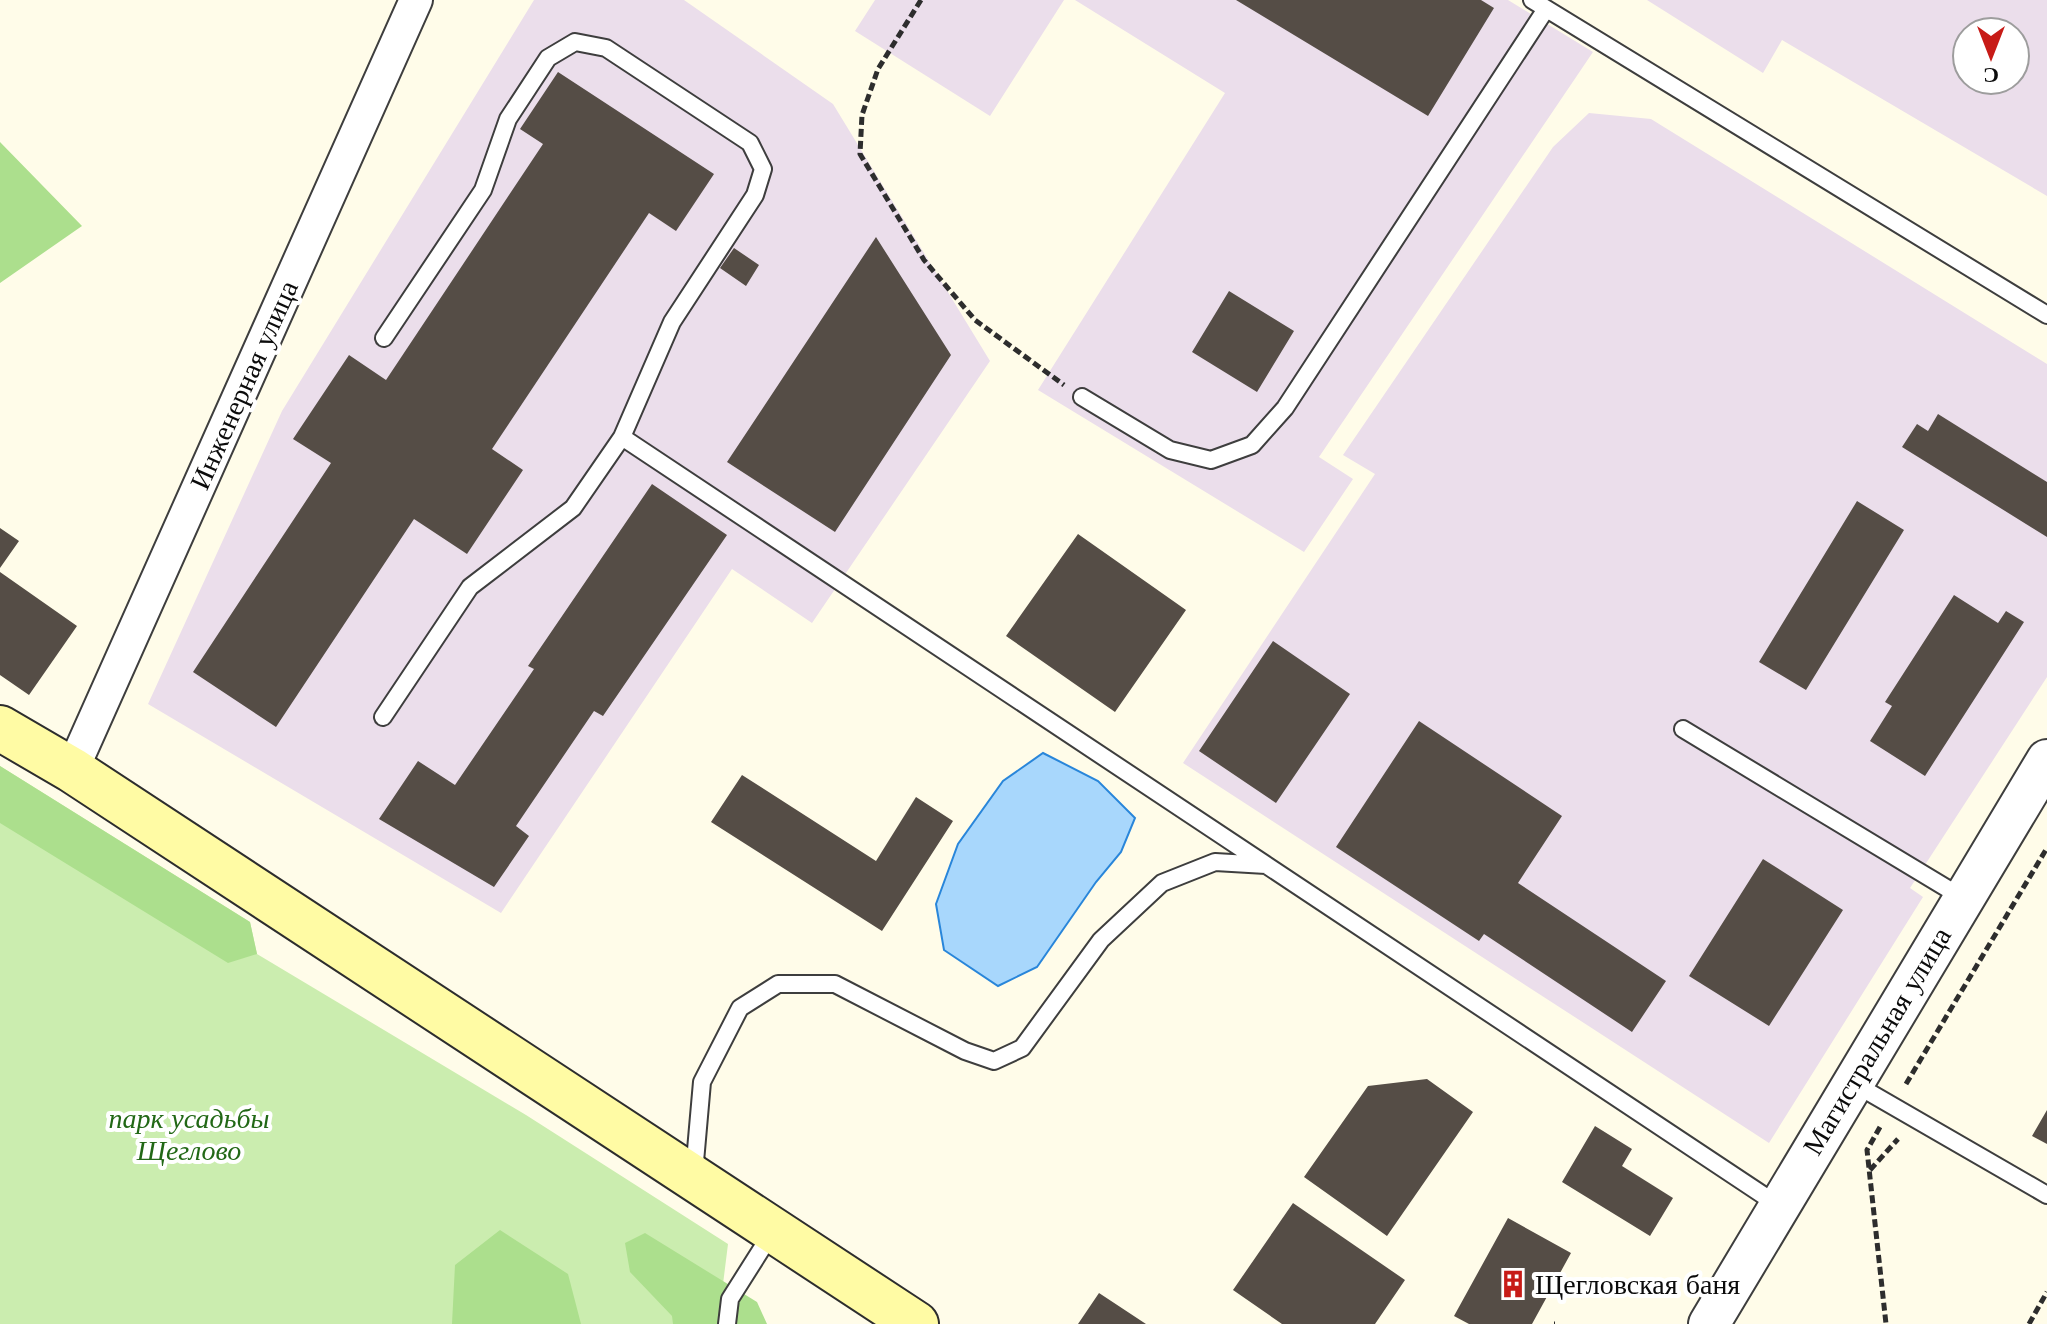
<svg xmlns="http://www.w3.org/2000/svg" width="2047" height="1324" font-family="'Libre Baskerville',serif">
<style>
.industrial{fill:#ebdeeb;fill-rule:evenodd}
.green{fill:#cbedaf}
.forest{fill:#acdf8d}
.water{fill:#a8d7fc;stroke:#2986da;stroke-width:2}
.building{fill:#554d46}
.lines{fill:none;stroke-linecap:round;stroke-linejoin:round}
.service-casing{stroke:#3e3e3e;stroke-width:20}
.minor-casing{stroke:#3e3e3e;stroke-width:36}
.tertiary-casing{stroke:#3e3e3e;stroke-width:44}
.secondary-casing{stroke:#2d2d2d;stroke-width:48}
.path{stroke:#2d2d2d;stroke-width:5;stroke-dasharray:8 4;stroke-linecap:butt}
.service{stroke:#fff;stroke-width:16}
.minor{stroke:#fff;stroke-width:32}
.tertiary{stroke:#fff;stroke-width:40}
.secondary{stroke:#fffba4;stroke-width:44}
.labels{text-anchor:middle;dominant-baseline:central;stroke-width:8;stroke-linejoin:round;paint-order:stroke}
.street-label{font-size:28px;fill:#0b0b0b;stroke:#fff}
.park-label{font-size:28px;font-style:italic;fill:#226816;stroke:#fff}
.poi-label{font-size:28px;fill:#0b0b0b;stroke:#fff;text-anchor:start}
</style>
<rect width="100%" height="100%" fill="#fffce9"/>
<path class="industrial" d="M534 0H684L833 104 990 361 812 623 732 569 501 913 148 704 282 411Z
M875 0H1064L990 116 855 31Z
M1075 0H1508L1593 52 1319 457 1353 479 1304 552 1038 390 1225 93Z
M1647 0H2047V196L1782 40 1763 73ZM1967 32H2015V80H1967Z
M1589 113 1651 119 2047 364V677L1910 888 1923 897 1769 1143 1183 763 1375 474 1343 455 1553 147Z"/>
<path class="green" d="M0 766 250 922 257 954 526 1115 728 1244 718 1324H0Z"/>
<path class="forest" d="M0 142 82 226 0 283Z
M0 766 250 922 257 954 228 963 0 823Z
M500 1230 568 1274 581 1324H452L455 1265Z
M645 1233 757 1302 767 1324H673L672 1316 630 1272 625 1243Z"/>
<path class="water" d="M1043 753 1098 781 1135 818 1121 852 1096 882 1037 967 998 986 944 950 936 904 958 844 1003 781Z"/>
<path class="building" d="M1236 0H1481L1494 8 1428 116Z
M558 72 714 174 676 231 649 213 492 449 523 470 467 554 414 519 276 727 193 672 331 463 293 439 349 355 386 380 543 144 520 129Z
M876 237 951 355 835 532 727 462Z
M734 248 759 265 746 286 720 268Z
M1229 291 1294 331 1257 392 1192 352Z
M1938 414 2047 482V537L1902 447 1917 424 1928 431Z
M652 484 727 535 603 716 594 711 516 826 529 836 494 887 379 819 418 761 455 785 534 669 528 666Z
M1857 501 1904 530 1806 690 1759 662Z
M0 528 19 541 0 568Z
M1078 534 1186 610 1115 712 1006 636Z
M0 572 77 626 29 695 0 675Z
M1954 595 1998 623 2006 611 2024 622 1925 776 1870 741 1892 706 1885 702Z
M1273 641 1350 694 1276 803 1199 751Z
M1419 721 1562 816 1518 883 1666 981 1632 1032 1484 934 1479 941 1336 847Z
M742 775 876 861 916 797 953 821 882 931 711 822Z
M1763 859 1843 910 1769 1026 1689 976Z
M1427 1079 1473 1112 1387 1236 1304 1177 1368 1086Z
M2047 1110V1144L2032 1136Z
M1595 1126 1632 1149 1622 1166 1673 1198 1650 1236 1562 1182Z
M1293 1203 1405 1280 1375 1324H1282L1233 1290Z
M1508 1218 1571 1253 1532 1324H1469L1454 1316Z
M1099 1293 1146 1324H1078Z"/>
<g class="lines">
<defs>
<path id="service" d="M1532 0 2047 315
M1082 397 1170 450 1211 460 1252 445 1285 408 1546 9
M622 437 1778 1205
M383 717 470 587 573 508 622 437 672 322 755 195 763 169 750 143 606 48 575 42 548 58 508 119 483 190 384 338
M1683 729 1963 898
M1853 1083 2047 1195
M694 1173 702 1082 740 1008 778 984H835L965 1051 994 1061 1022 1048 1101 940 1162 883 1215 862 1266 865
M727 1324 730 1299 773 1231"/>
<path id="minor" d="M72 770 416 0"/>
<path id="tertiary" d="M1709 1324 2047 760"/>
<path id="secondary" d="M0 728 72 770 916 1324"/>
</defs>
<use href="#service" class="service-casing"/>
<use href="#minor" class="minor-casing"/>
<use href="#tertiary" class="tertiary-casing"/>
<use href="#secondary" class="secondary-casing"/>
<path class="path" d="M921 0 878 69 862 115 860 154 924 260 975 320 1064 385
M1906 1084 2047 848
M1880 1127 1867 1150 1886 1324
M1870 1170 1898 1139
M1554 1324H1555
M2029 1324 2047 1292"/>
<use href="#service" class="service"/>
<use href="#minor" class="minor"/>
<use href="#tertiary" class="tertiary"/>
<use href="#secondary" class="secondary"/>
</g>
<defs>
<symbol id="building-bare" viewBox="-9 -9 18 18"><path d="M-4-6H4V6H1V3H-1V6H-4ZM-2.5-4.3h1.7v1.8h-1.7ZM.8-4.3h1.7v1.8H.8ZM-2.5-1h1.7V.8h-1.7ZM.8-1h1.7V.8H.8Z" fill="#c71b17" stroke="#fff" stroke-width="2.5" paint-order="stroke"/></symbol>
</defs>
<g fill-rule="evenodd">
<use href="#building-bare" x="1493" y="1264" width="40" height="40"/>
</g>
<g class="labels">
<g class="street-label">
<text transform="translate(244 385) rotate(-66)">Инженерная улица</text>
<text transform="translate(1877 1041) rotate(-59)">Магистральная улица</text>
</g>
<g class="park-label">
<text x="189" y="1118">парк усадьбы<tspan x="189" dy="32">Щеглово</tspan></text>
</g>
<g class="poi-label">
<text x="1535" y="1284">Щегловская баня</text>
</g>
</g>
<g transform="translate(1991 56) rotate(180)"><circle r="38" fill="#ffffff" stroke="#9d9d9d" stroke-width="2"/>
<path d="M0-6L14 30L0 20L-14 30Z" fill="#c71b17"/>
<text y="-12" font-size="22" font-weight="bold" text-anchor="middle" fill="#0b0b0b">С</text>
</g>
</svg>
